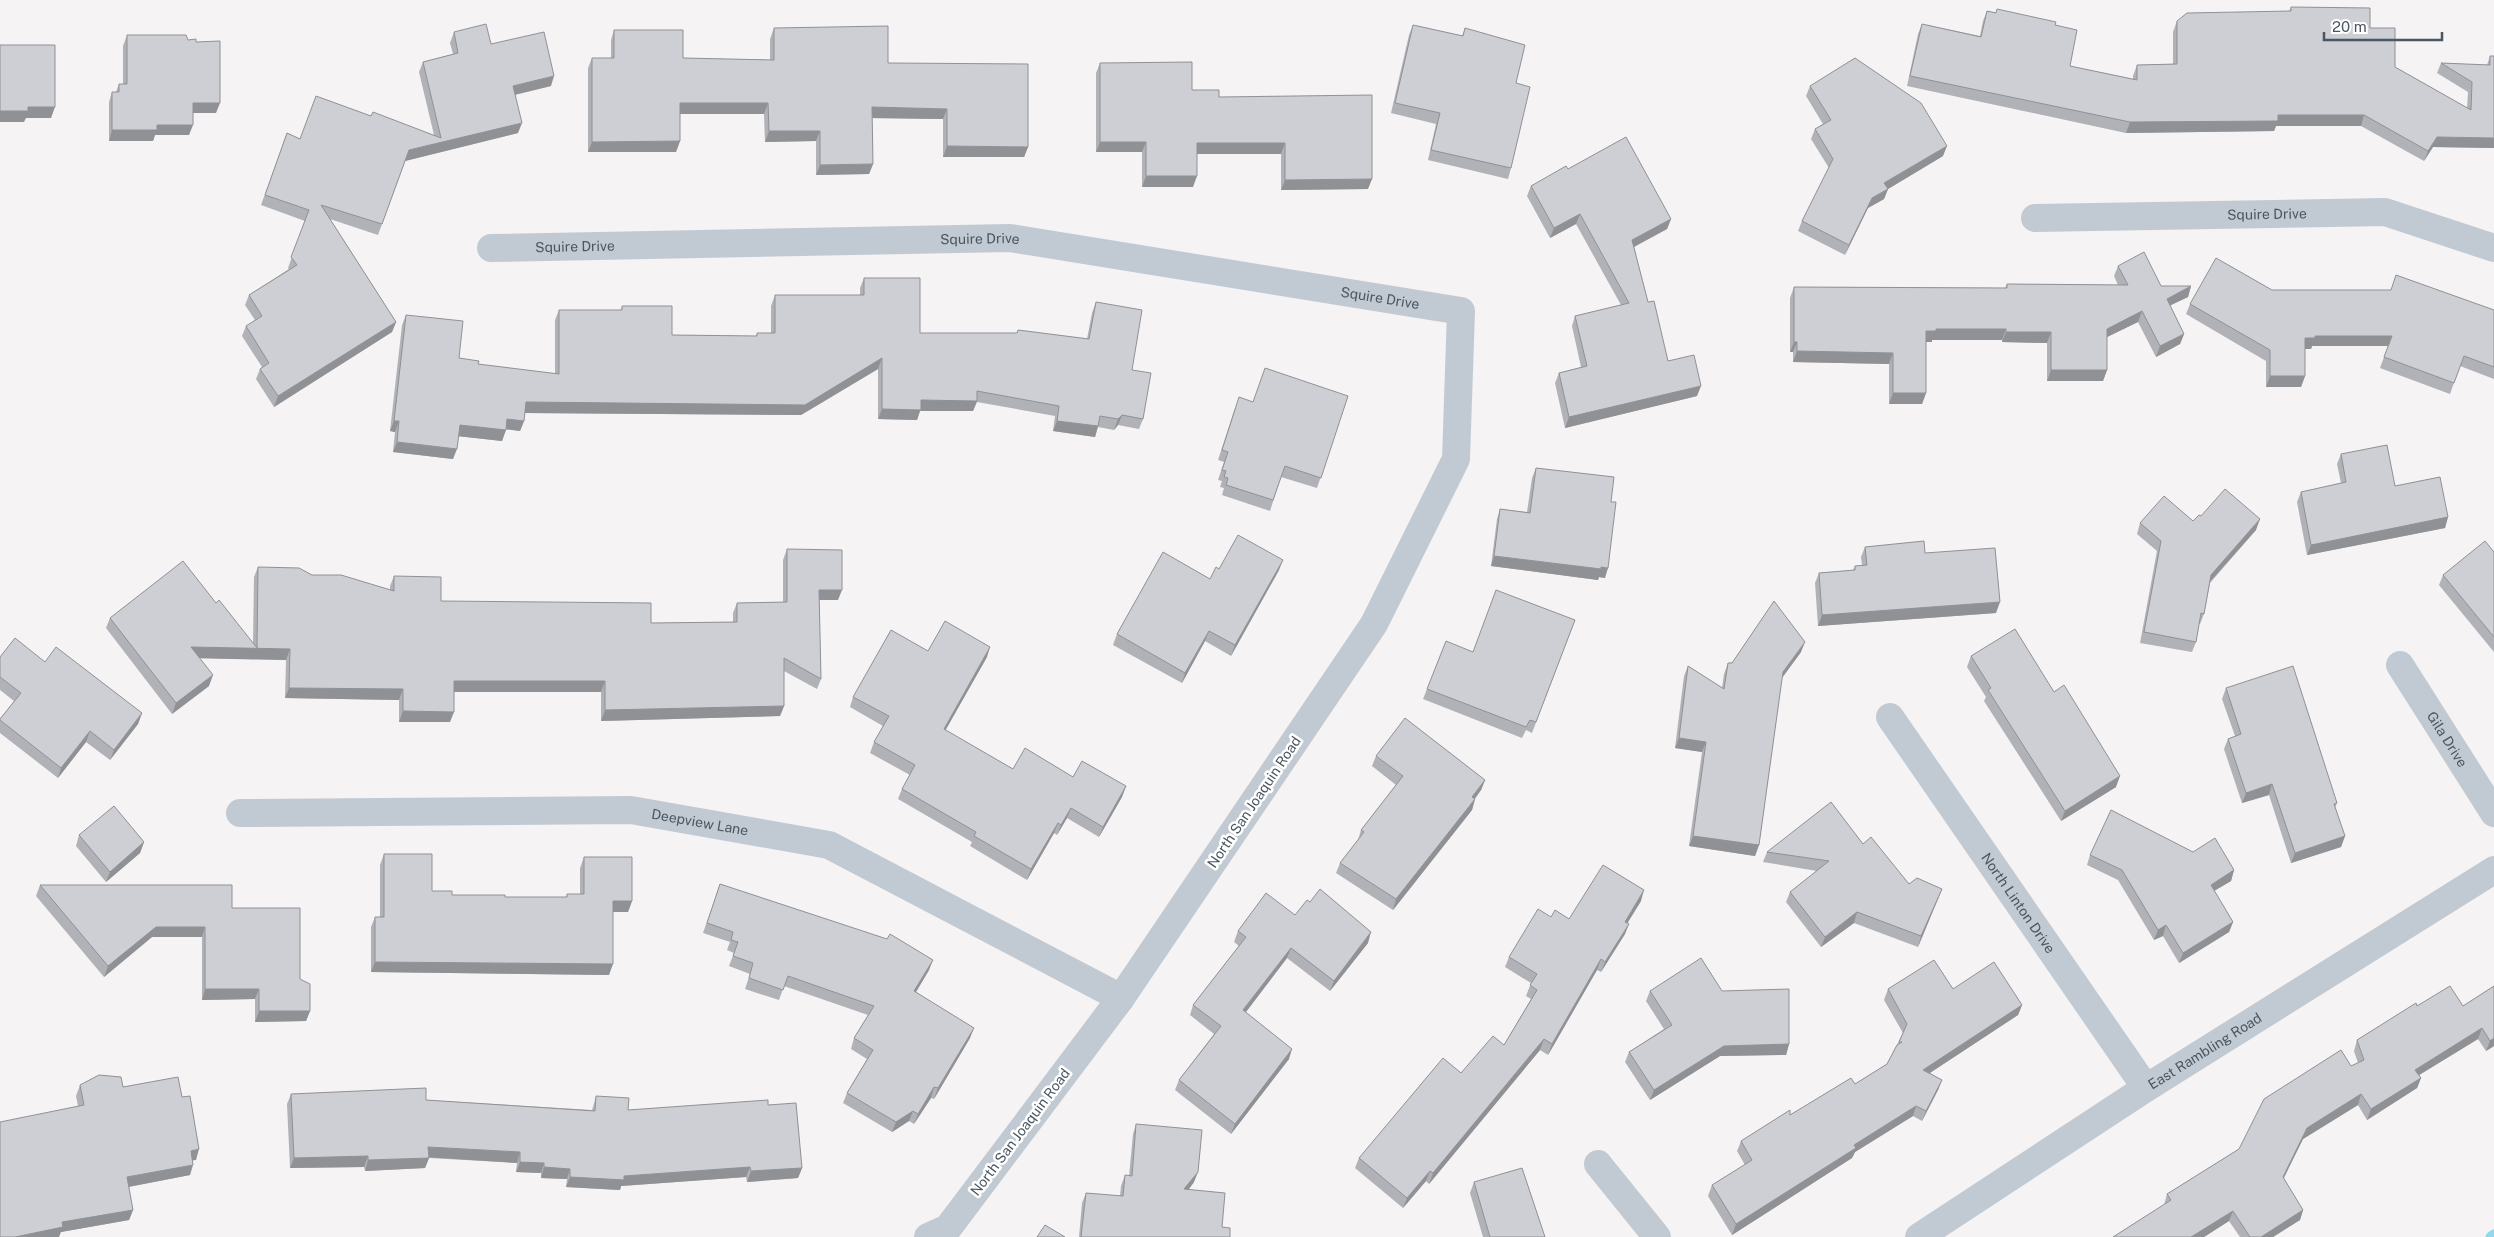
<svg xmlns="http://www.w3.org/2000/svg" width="2494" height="1237" font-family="'Public Sans',sans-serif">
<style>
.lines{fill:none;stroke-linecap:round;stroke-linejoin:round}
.stream{stroke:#90daee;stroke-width:11}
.minor{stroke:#c1cad2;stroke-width:28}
.wall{fill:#b0b2b7}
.shaded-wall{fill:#909195}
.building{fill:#cdcfd5;stroke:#909195}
.labels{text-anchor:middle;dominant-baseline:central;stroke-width:5;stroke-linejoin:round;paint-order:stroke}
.street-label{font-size:14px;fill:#4a5661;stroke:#fff}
</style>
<rect width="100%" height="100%" fill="#f5f3f3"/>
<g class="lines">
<path class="stream" d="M2491 1237 2494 1235"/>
<g class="minor">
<path id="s1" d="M2035 218 2385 212 2494 248"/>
<path id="s2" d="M491 248 1010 238 1461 311 1456 459 1374 624 1121 998 948 1228 928 1237"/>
<path id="s3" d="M2400 665 2494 813"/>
<path id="s4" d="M1890 717 2146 1088"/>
<path id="s5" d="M240 813 631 810 829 845 1121 998"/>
<path d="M1598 1164 1657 1237"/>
<path id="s6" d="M1919 1237 2146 1088 2494 870"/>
</g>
</g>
<path class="wall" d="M2291 7 2370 28 2395 67 2467 108 2468 92 2437 73 2441 63 2487 65 2490 56H2494V148L2433 147 2424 161 2361 126H2276L2274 131 2126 133 1907 86 1918 34 1922 24 1980 36 1983 21 1987 11 2055 25 2070 66 2133 79V76L2137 65 2173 64V32L2177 21 2289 11Z
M1413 25 1462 36 1465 28 1516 83 1511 168 1508 179 1428 160 1436 124 1391 113 1409 35Z
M774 28 888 63 1028 147 1024 157H943V119L872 118 873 164 869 174 816 175V141L765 142 764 114H680V141L676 152H588V68L592 58H611V40L614 30 683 58 770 60V39Z
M454 32 491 44 551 86 515 95 518 133 405 161 378 235 330 219 396 322 392 332 274 407 256 379 260 369 262 367 242 336 246 326 255 320 245 305 249 295 289 269 288 268 305 221 261 205 287 133 300 139 371 116 434 135 419 72 423 62 453 54 450 43Z
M127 35 188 40 196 42 216 113H193L189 135H155L153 141H109V102L112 92H116L119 84H123V46Z
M1100 63 1192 90 1219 97 1368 189 1281 190V154H1197L1193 187H1142V152H1096V73Z
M1810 86 1943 156 1888 189 1884 199 1868 208 1845 255 1798 231 1802 221 1829 168 1811 139 1815 129 1823 124 1806 96Z
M1568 169 1671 219 1667 229 1634 247 1648 302 1668 361 1697 396 1565 428 1555 383 1559 373 1581 367 1572 326 1575 316 1621 305 1576 224 1550 238 1527 196 1531 186Z
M2118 266 2161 286H2191L2188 297 2170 305 2184 334 2180 344 2156 357 2138 322 2107 337V370L2103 381H2047V343L2002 342V340H1932V342H1926V393L1922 404H1889V364L1793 362V352H1790V298L1794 287 2005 288 2007 284 2118 285 2114 276Z
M864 278 920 333H1017L1018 330 1087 339 1092 313 1096 302 1132 370 1143 419 1139 429 1118 425 1114 430 1098 427 1095 437 1053 431 1055 416 977 402 973 411H920L917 420 878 419V369L801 415 525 413 524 421 520 431 506 429 502 441 458 436 453 459 393 452 395 432 390 431 402 325 406 315 459 358 478 364 555 374V320L559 310H621L622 306 672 335 756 336 757 333H771V306L775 295H860V288Z
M2272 290 2494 310V379L2460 366 2450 394 2380 368 2388 346H2312L2311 349H2305V376L2301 387H2266V361L2186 314 2190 304Z
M1348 396 1317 488 1281 477 1270 511 1222 495 1224 488 1220 487 1222 481 1218 480 1224 462 1218 460 1235 408 1253 402Z
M2341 454 2448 517 2445 528 2307 555 2297 502 2301 492 2341 483 2337 464Z
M1536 468 1611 502 1605 578 1599 577 1598 580 1491 566 1497 519 1500 509 1527 512 1532 478Z
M2201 516 2256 530 2210 583 2204 614 2200 624H2199L2196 642 2192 652 2140 643 2157 551 2137 534 2140 523 2193 521Z
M1865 547 1925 553 1996 613 1818 626 1815 583 1819 573 1853 570 1855 566 1862 565 1861 557Z
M787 549 838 600H819L821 679 817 689 784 671V706L780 716 601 721V692H454L450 722H399V700L285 698 286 660 200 658 209 686 172 714 106 628 110 618 216 603 253 644 254 577 258 567 312 575 390 590V586L394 576 441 601 651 623 733 622V613L737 603 783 602V560Z
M2494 552V652L2439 585 2443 575Z
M1279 570 1231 656 1205 641 1182 683 1113 645 1117 634 1210 579Z
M1575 620 1532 733 1526 730 1522 738 1423 699 1427 689Z
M928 651 987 657 945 730 1013 769 1073 777 1126 786 1122 797 1099 837 1067 818 1057 835 1054 833 1027 880 970 846 972 842 898 799 902 789 910 775 870 753 874 742 883 726 850 707 853 697Z
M1801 652 1782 678 1759 845 1755 856 1689 846 1702 752 1675 748 1684 676 1688 666 1722 688 1724 674 1728 663Z
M1971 656 2054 692 2116 787 2061 821 1984 701 1986 697 1967 667Z
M0 657 45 662 142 713 138 724 110 760 86 742 58 778 0 733V719L14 701 0 690Z
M2226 688 2337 803 2335 808 2345 836 2341 847 2291 863 2269 795 2242 803 2224 749 2228 739 2235 736 2222 699Z
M1376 756 1485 780 1481 790 1475 799 1472 810 1393 910 1336 873 1340 863 1358 840 1361 830 1396 785 1372 766Z
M79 835 144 842 140 853 106 882 76 846Z
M1863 844 1909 884 1942 889 1918 947 1854 923 1821 947 1786 902 1790 892 1817 871 1763 862 1767 852Z
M2193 852 2234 870 2231 881 2214 891 2233 922 2229 932 2179 963 2163 936 2154 940 2118 880 2087 865 2090 855Z
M384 854 432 891 452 895 505 897H566L567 894H580V868L584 857 632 901 628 912H613L609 975 371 972V927L375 917H380V865Z
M720 884 929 970 916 992 970 1038 934 1099 931 1098 914 1124 909 1121 892 1132 843 1103 847 1093 867 1059 851 1049 854 1038 868 1015 784 986 779 1000 745 989 750 974 729 966 734 953 727 950 730 942 703 933Z
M40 885 232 908 300 979 310 1011 306 1021 255 1022V999L202 1000V937H152L104 977 36 896Z
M1641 901 1627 923 1625 934 1601 972 1597 970 1548 1055 1540 1050 1429 1184 1426 1181 1403 1208 1355 1168 1359 1158 1461 1073 1504 1045 1531 999 1526 996 1531 983 1505 967 1509 957 1551 917 1569 919Z
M1310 902 1368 943 1330 991 1287 958 1246 1012 1289 1059 1231 1134 1175 1090 1179 1080 1214 1034 1190 1015 1193 1005 1239 946 1234 942 1238 931 1295 915Z
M2494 986V1046L2486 1051 2478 1039 2419 1075 2421 1078 2417 1088 2367 1120 2358 1105 2303 1139 2283 1178 2303 1210 2300 1220 2273 1237H2240L2229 1221 2204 1237H2113L2164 1205 2167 1194 2239 1149 2351 1066 2358 1063 2354 1051 2357 1040 2417 1006H2463Z
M1888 989H1953L2022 1005 2018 1015 1930 1073 1942 1080 1938 1090 1922 1121 1913 1116 1855 1152 1852 1158 1732 1235 1708 1196 1712 1185 1745 1165 1737 1151 1741 1141 1790 1115 1855 1084 1887 1064 1903 1033 1884 1000Z
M1650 991H1722L1789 1044 1786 1055 1720 1056 1650 1100 1625 1062 1629 1052 1664 1029 1646 1001Z
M80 1085 123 1087 182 1097 196 1160H192L190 1175 128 1187 133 1210 129 1220 61 1232 78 1106 76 1096Z
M291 1094 426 1100 592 1110 593 1107 596 1096 628 1110 768 1105 802 1168 798 1178 747 1182 746 1177 621 1186 620 1190 566 1187 567 1179 541 1178V1173L516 1172 517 1163 429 1158 425 1168 365 1171 364 1167 290 1168 287 1104Z
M1136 1124 1194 1182 1188 1190 1222 1227 1230 1237H1079L1082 1203 1086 1193 1120 1196 1121 1186 1125 1175 1129 1176 1133 1134Z
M1474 1182 1545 1237H1483L1470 1193Z"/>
<path class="shaded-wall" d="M554 76 551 86 509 96 513 86Z
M193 103H220L216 113H189Z
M680 103H768L764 114H676Z
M28 107H55L51 118H26L24 122H0V111Z
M872 107 947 109 943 119 868 118Z
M2278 115H2364L2361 126H2276L2274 131 2126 133 2130 122Z
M522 123 518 133 405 161 378 235 409 150Z
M157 125H193L189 135H155L153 141H109L112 130Z
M769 131H820L816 141 765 142Z
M2437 137 2494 138V148L2433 147 2424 161 2428 151Z
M680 141 676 152H588L592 142Z
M1100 142H1146L1142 152H1096Z
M1197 143H1285L1281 154H1193Z
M947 146 1028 147 1024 157H943Z
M1947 146 1943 156 1888 189 1884 199 1868 208 1845 255 1849 245 1872 198 1884 183Z
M873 164 869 174 816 175 820 165Z
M1146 176H1197L1193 187H1142Z
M1372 179 1368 189 1281 190 1285 180Z
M1580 214 1576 224 1550 238 1554 228Z
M1671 219 1667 229 1628 250 1632 240Z
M2191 286 2188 297 2163 309 2167 299Z
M2142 311 2138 322 2103 339 2107 329Z
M396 322 392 332 274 407 278 396Z
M1936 329H2006L2002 340H1932V342H1922L1926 331Z
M2006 332H2051L2047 343 2002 342Z
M2184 334 2180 344 2156 357 2160 346Z
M2315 336H2392L2388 346H2312L2311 349H2301L2305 338Z
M1794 342H1797L1793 352H1790Z
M1797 351 1893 353 1889 364 1793 362Z
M882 358 878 369 801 415 522 413 526 402Z
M2051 370H2107L2103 381H2047Z
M2270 376H2305L2301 387H2266Z
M1701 386 1697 396 1565 428 1569 417Z
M1893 393H1926L1922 404H1889Z
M921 400 977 401 973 411H920L917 420 878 419 882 409Z
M1122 415 1118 425 1114 430 1118 419Z
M507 419 524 421 520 431 503 429Z
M394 421H399L395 432 390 431Z
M1057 421 1098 426 1095 437 1053 431Z
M460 425 506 430 502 441 456 436Z
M397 442 457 449 453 459 393 452Z
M2448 517 2445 528 2307 555 2311 545Z
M2260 519 2256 530 2207 585 2211 575Z
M1494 556 1601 567 1608 568 1605 578 1599 577 1598 580 1491 566Z
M1283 560 1279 570 1231 656 1235 645Z
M819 590H842L838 600H815Z
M2000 602 1996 613 1818 626 1822 615Z
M1209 631 1205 641 1182 683 1185 673Z
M1805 642 1801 652 1779 682 1783 672Z
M191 647 290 649 286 660 188 658Z
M990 647 987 657 940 740 944 729Z
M213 675 209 686 172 714 176 703Z
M454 681H605L601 692H450Z
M289 688 403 689 399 700 285 698Z
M784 706 780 716 601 721 605 710Z
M403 711 454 712 450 722H399Z
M142 713 138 724 110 760 114 750Z
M90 731 86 742 58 778 61 768Z
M1679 738 1706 742 1702 752 1675 748Z
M2120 776 2116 787 2061 821 2065 811Z
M1485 780 1481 790 1468 807 1472 797Z
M2272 784 2269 795 2242 803 2246 793Z
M1126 786 1122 797 1099 837 1103 827Z
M1475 799 1472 810 1393 910 1396 899Z
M1071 808 1067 818 1057 835 1061 825Z
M1058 823 1054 833 1027 880 1031 869Z
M1693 836 1759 845 1755 856 1689 846Z
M2345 836 2341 847 2291 863 2295 853Z
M144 842 140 853 106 882 110 872Z
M2234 870 2231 881 2207 895 2211 885Z
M1942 889 1938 899 1918 947 1921 936Z
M1644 890 1641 901 1622 932 1625 922Z
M613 901H632L628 912H609Z
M1857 912 1854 923 1821 947 1825 937Z
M2233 922 2229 932 2179 963 2183 953Z
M1629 924 1625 934 1601 972 1605 962Z
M2166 925 2163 936 2154 940 2158 930Z
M156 927H205L202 937H152L104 977 108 966Z
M1371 932 1368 943 1330 991 1334 981Z
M1291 948 1287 958 1239 1021 1243 1010Z
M1601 959 1597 970 1548 1055 1552 1044Z
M933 960 929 970 910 1002 914 991Z
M375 962 613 964 609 975 371 972Z
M205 989H259L255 999 202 1000Z
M2022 1005 2018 1015 1919 1080 1923 1070Z
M259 1011H310L306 1021 255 1022Z
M974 1028 970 1038 934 1099 938 1088Z
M2482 1028 2478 1039 2411 1080 2415 1070Z
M2494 1038V1046L2486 1051 2490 1041Z
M1544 1039 1540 1050 1429 1184 1433 1173Z
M1789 1044 1786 1055 1720 1056 1650 1100 1654 1090 1724 1046Z
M1292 1049 1289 1059 1231 1134 1235 1124Z
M2421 1078 2417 1088 2367 1120 2371 1109Z
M1942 1080 1938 1090 1922 1121 1926 1111Z
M934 1087 931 1098 914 1124 918 1114Z
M2361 1094 2358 1105 2303 1139 2279 1188 2283 1177 2307 1128Z
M1916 1106 1913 1116 1855 1152 1852 1158 1732 1235 1736 1224 1854 1145Z
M913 1111 909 1121 892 1132 896 1122Z
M428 1147 520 1152 517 1163 424 1157Z
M199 1149 196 1160 187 1161 191 1151Z
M368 1156 364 1167 290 1168 294 1158Z
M429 1158 425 1168 365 1171 368 1160Z
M520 1162 544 1163 541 1173 516 1172Z
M193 1165 190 1175 123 1188 127 1177Z
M544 1167 570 1169 567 1179 541 1178Z
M750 1167 746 1177 621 1186 620 1190 566 1187 570 1177 624 1176Z
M802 1168 798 1178 747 1182 751 1171Z
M1430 1171 1426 1181 1403 1208 1407 1198Z
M1198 1172 1194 1182 1181 1200 1184 1189Z
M133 1210 129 1220 61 1232 59 1237H15L62 1222Z
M2303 1210 2300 1220 2273 1237H2261Z
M2233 1211 2229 1221 2204 1237H2191Z"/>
<path class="building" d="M2291 7 2370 8V28H2395V67L2471 110 2472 82 2441 63 2490 65V56H2494V138L2437 137 2428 151 2364 115H2278V121L2130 122 1910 76 1922 24 1981 37 1987 11 1996 13 1997 9 2056 22 2055 25 2077 30 2070 66 2137 80V65L2177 64V21L2187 13 2291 11Z
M486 24 491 44 544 32 554 76 513 86 522 123 409 150 382 224 321 205 396 322 278 396 260 369 269 363 246 326 262 316 249 295 297 265 291 257 309 210 265 195 287 133 300 139 316 96 371 116 373 112 441 138 423 62 458 53 454 32Z
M1413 25 1463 36 1465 28 1525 45 1516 83 1530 87 1511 168 1431 150 1440 113 1395 103Z
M888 26V63L1028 64V147L947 146V109L872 107 873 164 820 165V131H769L768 103H680V141L592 142V58H614V30H683V58L774 60V28Z
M127 35H186L188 40 196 39V42L220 41V103H193V125H157V130H112V92H119V84H127Z
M0 45H55V107H28V111H0Z
M1855 58 1921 103 1947 146 1884 183 1888 189 1872 198 1849 245 1802 221 1833 159 1815 129 1831 120 1810 86Z
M1192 62V90H1219V97L1372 95V179L1285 180V143H1197V176H1146V142H1100V63Z
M1626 137 1671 219 1632 240 1648 302 1654 301 1668 361 1694 355 1701 386 1569 417 1559 373 1587 366 1575 316 1629 303 1580 214 1554 228 1531 186 1566 166 1568 169Z
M2144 252 2161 286H2191L2167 299 2184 334 2160 346 2142 311 2107 329V370H2051V332H2006V329H1936V331H1926V393H1893V353L1797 351V342H1794V287L2007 288V284L2128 285 2118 266Z
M2216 258 2272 290H2391L2396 275 2494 310V367L2464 356 2454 383 2384 357 2392 336H2315V338H2305V376H2270V350L2190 304Z
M864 278H920V333H1017L1018 330 1089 339 1096 302 1142 310 1132 370 1151 373 1143 419 1122 415 1118 419 1100 416 1098 426 1057 421 1059 406 977 391V401L921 400V410L882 409V358L805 405 526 402 524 421 507 419 506 430 460 425 457 449 397 442 399 421H394L406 315 463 321 459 358 479 361 478 364 559 374V310H622V306H672V335L757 336V333H775V295H864Z
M1265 368 1348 396 1321 478 1285 466 1273 500 1226 485 1228 478 1224 477 1226 471 1222 470 1228 452 1222 450 1239 397 1253 402Z
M2387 445 2395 486 2440 477 2448 517 2311 545 2301 492 2346 482 2341 454Z
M1536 468 1614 477 1611 502H1616L1608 568 1601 567V569L1494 556 1500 509 1530 513Z
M2225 489 2260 519 2211 575 2204 614 2201 613 2196 642 2144 632 2161 541 2140 523 2164 496 2193 521 2199 515 2201 516Z
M1238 535 1283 560 1235 645 1209 631 1185 673 1117 634 1163 552 1210 579 1216 567 1219 569Z
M1924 541 1925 553 1995 548 2000 602 1822 615 1819 573 1855 570V566L1867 565 1865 547Z
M2485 541 2494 552V637L2443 575Z
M787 549 842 550V590H819L821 679 784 658V706L605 710V681H454V712L403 711V689L289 688 290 649 191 647 213 675 176 703 110 618 183 561 216 603 219 600 257 648 258 567 299 568 312 575H341L394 591V576L441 577V601L651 603V623L737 622V603L787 602Z
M1496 590 1575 620 1536 722 1530 720 1526 727 1427 689 1446 641 1473 652Z
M1774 601 1805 642 1783 672 1759 845 1693 836 1706 742 1679 738 1688 666 1724 689 1728 663H1732Z
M945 621 990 647 944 729 1013 769 1025 748 1073 777 1082 761 1126 786 1103 827 1071 808 1061 825 1058 823 1031 869 974 836 976 832 902 789 915 765 874 742 889 716 853 697 891 630 928 651Z
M2015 629 2054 692 2064 685 2120 776 2065 811 1988 690 1991 688 1971 656Z
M15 638 45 662 56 647 142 713 114 750 90 731 61 768 0 720V719L21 693 0 677V657Z
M2293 666 2337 803 2334 804 2345 836 2295 853 2272 784 2246 793 2228 739 2241 734 2226 688Z
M1405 718 1485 780 1472 797 1475 799 1396 899 1340 863 1364 832 1361 830 1403 776 1376 756Z
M1831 802 1863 844 1871 837 1909 884 1917 878 1942 889 1921 936 1857 912 1825 937 1790 892 1829 861 1767 852Z
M114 806 144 842 110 872 79 835Z
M2111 810 2193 852 2215 838 2234 870 2211 885 2233 922 2183 953 2166 925 2158 930 2122 870 2090 855Z
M384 854H432V891H452V895H505V897H567V894H584V857H632V901H613V964L375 962V917H384Z
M1603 865 1644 890 1625 922 1629 924 1605 962 1601 959 1552 1044 1544 1039 1433 1173 1430 1171 1407 1198 1359 1158 1443 1058 1461 1073 1493 1036 1504 1045 1537 990 1530 985 1537 974 1509 957 1538 909 1551 917 1555 910 1569 919Z
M720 884 887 939 890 934 933 960 914 991 974 1028 938 1088 934 1087 918 1114 913 1111 896 1122 847 1093 873 1050 854 1038 874 1006 788 976 783 990 749 978 753 963 733 956 738 942 731 940 733 932 707 923Z
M40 885H232V908H300V979L310 984V1011H259V989H205V927H156L108 966Z
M1320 889 1371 932 1334 981 1291 948 1243 1010 1292 1049 1235 1124 1179 1080 1221 1026 1193 1005 1246 937 1238 931 1266 893 1295 915 1307 900 1310 902Z
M1701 958 1722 991 1789 989V1044L1724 1046 1654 1090 1629 1052 1672 1025 1650 991Z
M1934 960 1953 989 1994 962 2022 1005 1923 1070 1942 1080 1926 1111 1916 1106 1854 1145 1856 1148 1736 1224 1712 1185 1752 1160 1741 1141 1790 1110V1115L1851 1078 1855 1084 1887 1064 1897 1045 1902 1042H1899L1907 1024 1888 989Z
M2450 986 2463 1006 2494 986V1038L2490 1041 2482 1028 2415 1070 2421 1078 2371 1109 2361 1094 2307 1128 2283 1177 2303 1210 2261 1237H2250L2233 1211 2191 1237H2113L2171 1200 2167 1194 2239 1149 2264 1099 2341 1050 2351 1066 2364 1060 2357 1040 2416 1003 2417 1006Z
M99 1075 121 1077 123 1087 178 1077 182 1097 190 1096 199 1149 191 1151 193 1165 127 1177 133 1210 62 1222 63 1227 15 1237H0V1122L84 1105 80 1085Z
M426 1088V1100L595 1111 596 1096 629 1098 628 1110 768 1100V1105L796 1103 802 1168 751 1171 750 1167 624 1176V1180L570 1177V1169L544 1167V1163L520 1162V1152L428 1147 429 1158 368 1160V1156L294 1158 291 1094Z
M1136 1124 1202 1130 1198 1172 1184 1189 1225 1193 1222 1227 1230 1228V1237H1081L1086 1193 1123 1196 1125 1175 1132 1176Z
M1522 1168 1545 1237H1490L1474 1182Z
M1045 1225 1065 1237H1037Z"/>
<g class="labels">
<g class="street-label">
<text stroke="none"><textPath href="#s1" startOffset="232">Squire Drive</textPath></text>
<text stroke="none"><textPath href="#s2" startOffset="489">Squire Drive</textPath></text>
<text stroke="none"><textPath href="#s2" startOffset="84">Squire Drive</textPath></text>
<text stroke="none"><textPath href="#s2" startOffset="894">Squire Drive</textPath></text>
<text stroke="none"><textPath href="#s3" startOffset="88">Gila Drive</textPath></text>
<text transform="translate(1254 802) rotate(-56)">North San Joaquin Road</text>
<text stroke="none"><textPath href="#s5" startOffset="461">Deepview Lane</textPath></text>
<text stroke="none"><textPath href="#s4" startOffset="226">North Linton Drive</textPath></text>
<text stroke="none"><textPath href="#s6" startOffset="341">East Rambling Road</textPath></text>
<text transform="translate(1020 1132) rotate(-53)">North San Joaquin Road</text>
</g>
</g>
<path d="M2324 32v8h118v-8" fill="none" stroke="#4a5661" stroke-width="2.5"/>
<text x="2332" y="32" font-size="15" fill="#4a5661" stroke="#ffffff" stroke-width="4" paint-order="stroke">20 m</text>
</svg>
